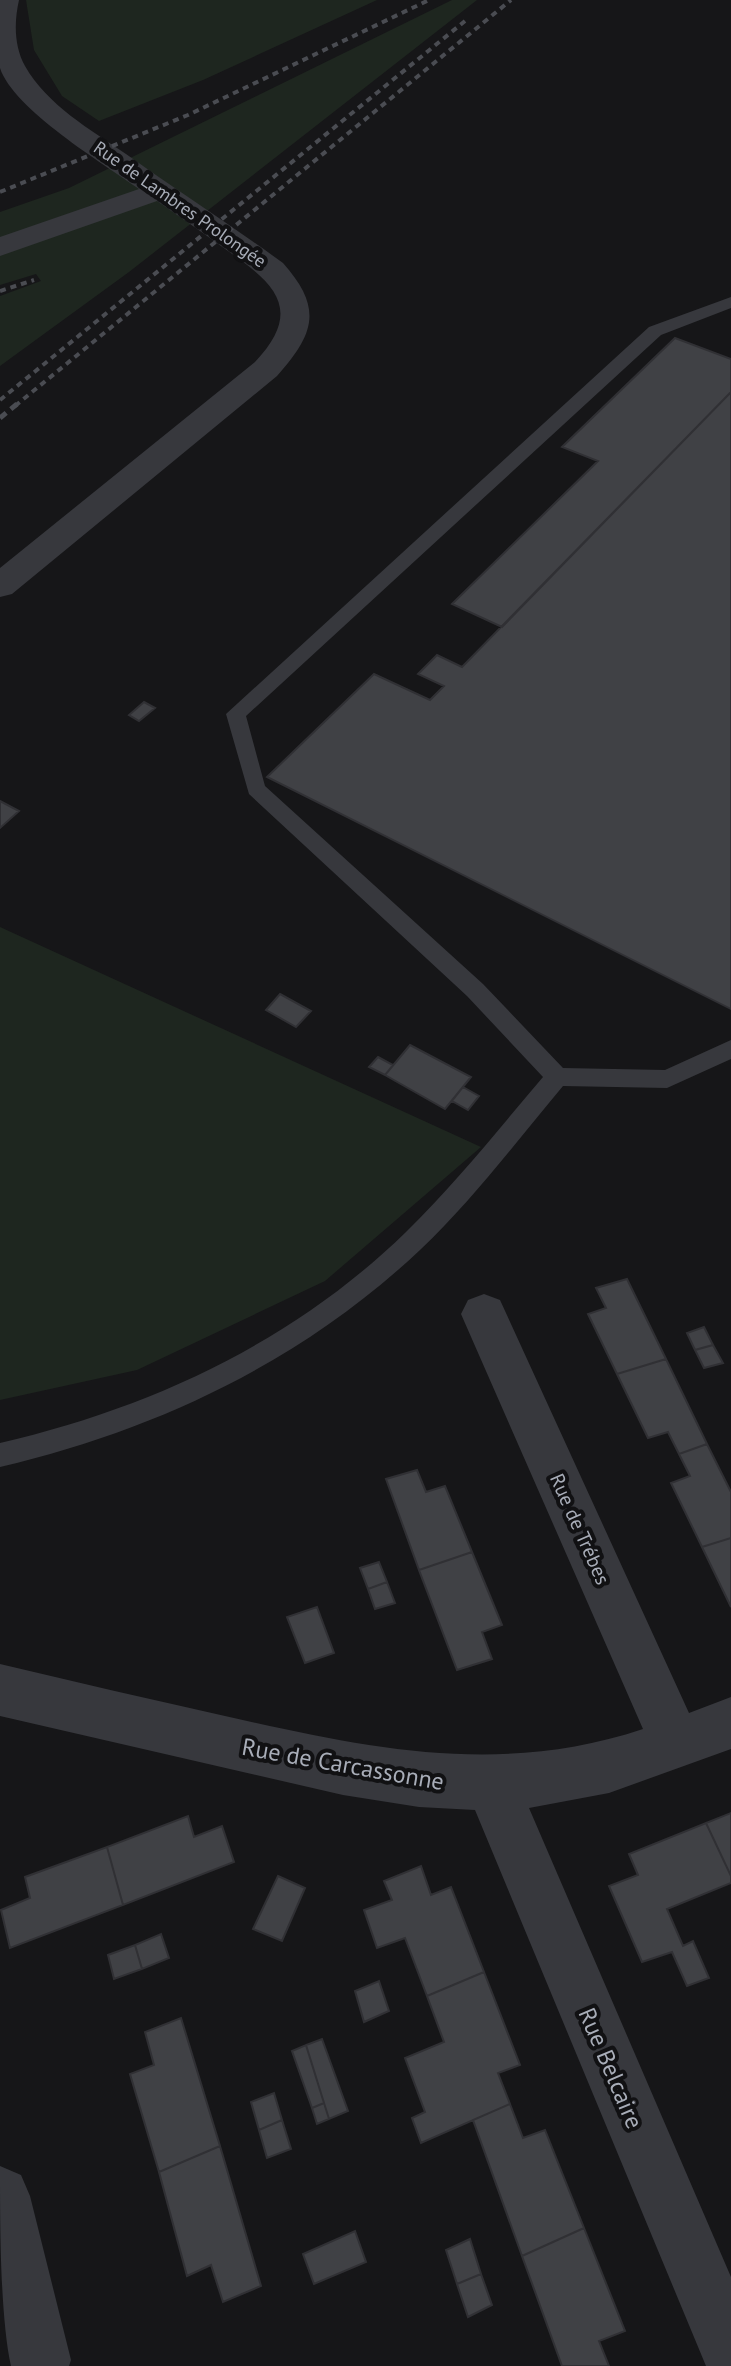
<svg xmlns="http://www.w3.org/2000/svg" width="731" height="2366" font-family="'PT Sans',sans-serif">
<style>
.green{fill:#1e261f}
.building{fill:#404145;stroke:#303034;stroke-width:2}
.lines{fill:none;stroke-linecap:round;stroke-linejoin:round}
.lane{fill:#37383d;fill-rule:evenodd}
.street{fill:#37383d;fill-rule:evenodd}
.rail-far1{stroke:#4a4c52;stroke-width:4;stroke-dasharray:6 5;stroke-linecap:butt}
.rail{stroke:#4a4c52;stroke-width:5;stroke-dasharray:8 6;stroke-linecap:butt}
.labels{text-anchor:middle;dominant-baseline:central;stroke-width:8;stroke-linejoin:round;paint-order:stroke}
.far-street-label{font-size:18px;fill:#a8adb8;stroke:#111113}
.street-label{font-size:20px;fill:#a8adb8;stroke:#111113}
.near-street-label{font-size:24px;fill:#a8adb8;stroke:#111113}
</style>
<rect width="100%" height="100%" fill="#161618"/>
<path class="green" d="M26 0H377L203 80 99 121 62 96 34 50Z
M452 0H477L129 272 0 366V296L41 281 36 274 0 285V212L69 188Z
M0 927 481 1147 325 1281 137 1370 0 1400Z"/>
<path class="building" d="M675 338 731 359V392L502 627 452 604 598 461 562 447Z
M731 392V1009L267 777 374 674 430 700 444 686 418 674 437 655 462 667Z
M144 702 155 708 139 721 129 715Z
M0 801 19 811 0 828Z
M280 994 311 1011 296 1027 266 1010Z
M410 1045 471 1077 445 1109 385 1075Z
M378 1057 393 1065 385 1075 369 1067Z
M463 1087 479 1096 468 1110 452 1101Z
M627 1279 666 1359 617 1374 588 1314 606 1308 596 1288Z
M704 1327 713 1345 695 1350 687 1333Z
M713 1345 723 1363 704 1368 695 1350Z
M666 1359 707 1444 679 1454 668 1432 648 1438 617 1374Z
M707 1444 731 1492V1538L702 1547 671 1483 690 1476 679 1454Z
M417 1470 426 1492 445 1486 472 1552 419 1570 386 1479Z
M731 1538V1607L702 1547Z
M472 1552 502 1625 482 1632 492 1659 457 1670 419 1570Z
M379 1562 387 1582 368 1589 360 1568Z
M387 1582 395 1603 375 1609 368 1589Z
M317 1607 334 1653 305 1663 287 1617Z
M731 1813V1876L706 1823Z
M188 1816 194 1837 222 1826 234 1862 123 1905 107 1847Z
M706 1823 731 1876V1883L667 1909 683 1946 693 1941 709 1978 687 1986 672 1952 642 1962 609 1886 638 1875 629 1854Z
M107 1847 123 1905 10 1948 1 1910 30 1898 25 1877Z
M421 1866 431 1895 451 1887 484 1972 427 1996 405 1938 377 1948 364 1910 392 1900 384 1881Z
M278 1876 305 1888 282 1941 253 1929Z
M161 1934 169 1958 142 1969 135 1945Z
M135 1945 142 1969 114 1979 108 1955Z
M484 1972 520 2065 498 2073 510 2104 421 2143 412 2118 425 2112 405 2058 444 2042 427 1996Z
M379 1981 389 2011 364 2022 355 1991Z
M181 2018 220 2146 159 2172 130 2074 154 2065 145 2032Z
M322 2039 348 2111 329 2119 306 2045Z
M306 2045 324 2103 312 2108 292 2051Z
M274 2093 282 2120 259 2130 251 2102Z
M324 2103 329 2119 317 2124 312 2108Z
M510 2104 523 2138 545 2130 584 2228 522 2256 473 2120Z
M282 2120 291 2149 267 2158 259 2130Z
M220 2146 261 2286 223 2302 211 2265 187 2276 159 2172Z
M584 2228 625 2331 599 2341 609 2366H562L522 2256Z
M355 2231 366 2262 314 2284 303 2254Z
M470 2239 481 2274 457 2284 446 2250Z
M481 2274 492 2305 468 2317 457 2284Z"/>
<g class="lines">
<path class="lane" d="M731 297V308L661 335 246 716 265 786 483 984 563 1068 665 1070 731 1040V1059L667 1088 563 1086C516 1142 472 1201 420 1250 301 1362 157 1430 0 1467V1443C151 1408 293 1342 406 1232 455 1184 498 1130 543 1077L467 996 249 794 226 714 649 327Z"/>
<path class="street" d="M0 0H19C14 22 14 46 25 66 47 105 91 130 126 154 178 191 232 226 283 263 323 308 315 333 277 376L12 594 0 597V568L255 362C303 311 277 285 228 251 205 234 181 218 157 201L0 256V237L139 189C104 164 13 109 0 68 0 52 0 18 0 0Z
M484 1294 500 1300 689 1713 731 1697V1749L609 1793 529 1808 731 2277V2366H706L475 1810 419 1807 343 1795 0 1716V1664C75 1682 150 1699 225 1716 368 1748 499 1777 643 1729L461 1314 468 1300Z
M0 2166 21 2175 30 2196 71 2360 69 2366H11C0 2317 0 2221 0 2166Z"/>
<path class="rail-far1" d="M0 192 188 115 429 0
M0 291 34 280
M0 400 465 21
M15 406 511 0"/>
<path class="rail" d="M0 418 17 404"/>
</g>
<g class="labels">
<g class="far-street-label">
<text transform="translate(180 204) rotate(35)">Rue de Lambres Prolongée</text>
</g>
<g class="street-label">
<text transform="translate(580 1529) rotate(66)">Rue de Trébes</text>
</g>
<g class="near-street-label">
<text transform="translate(343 1764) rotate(10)">Rue de Carcassonne</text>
<text transform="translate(611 2068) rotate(67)">Rue Belcaire</text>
</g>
</g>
</svg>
